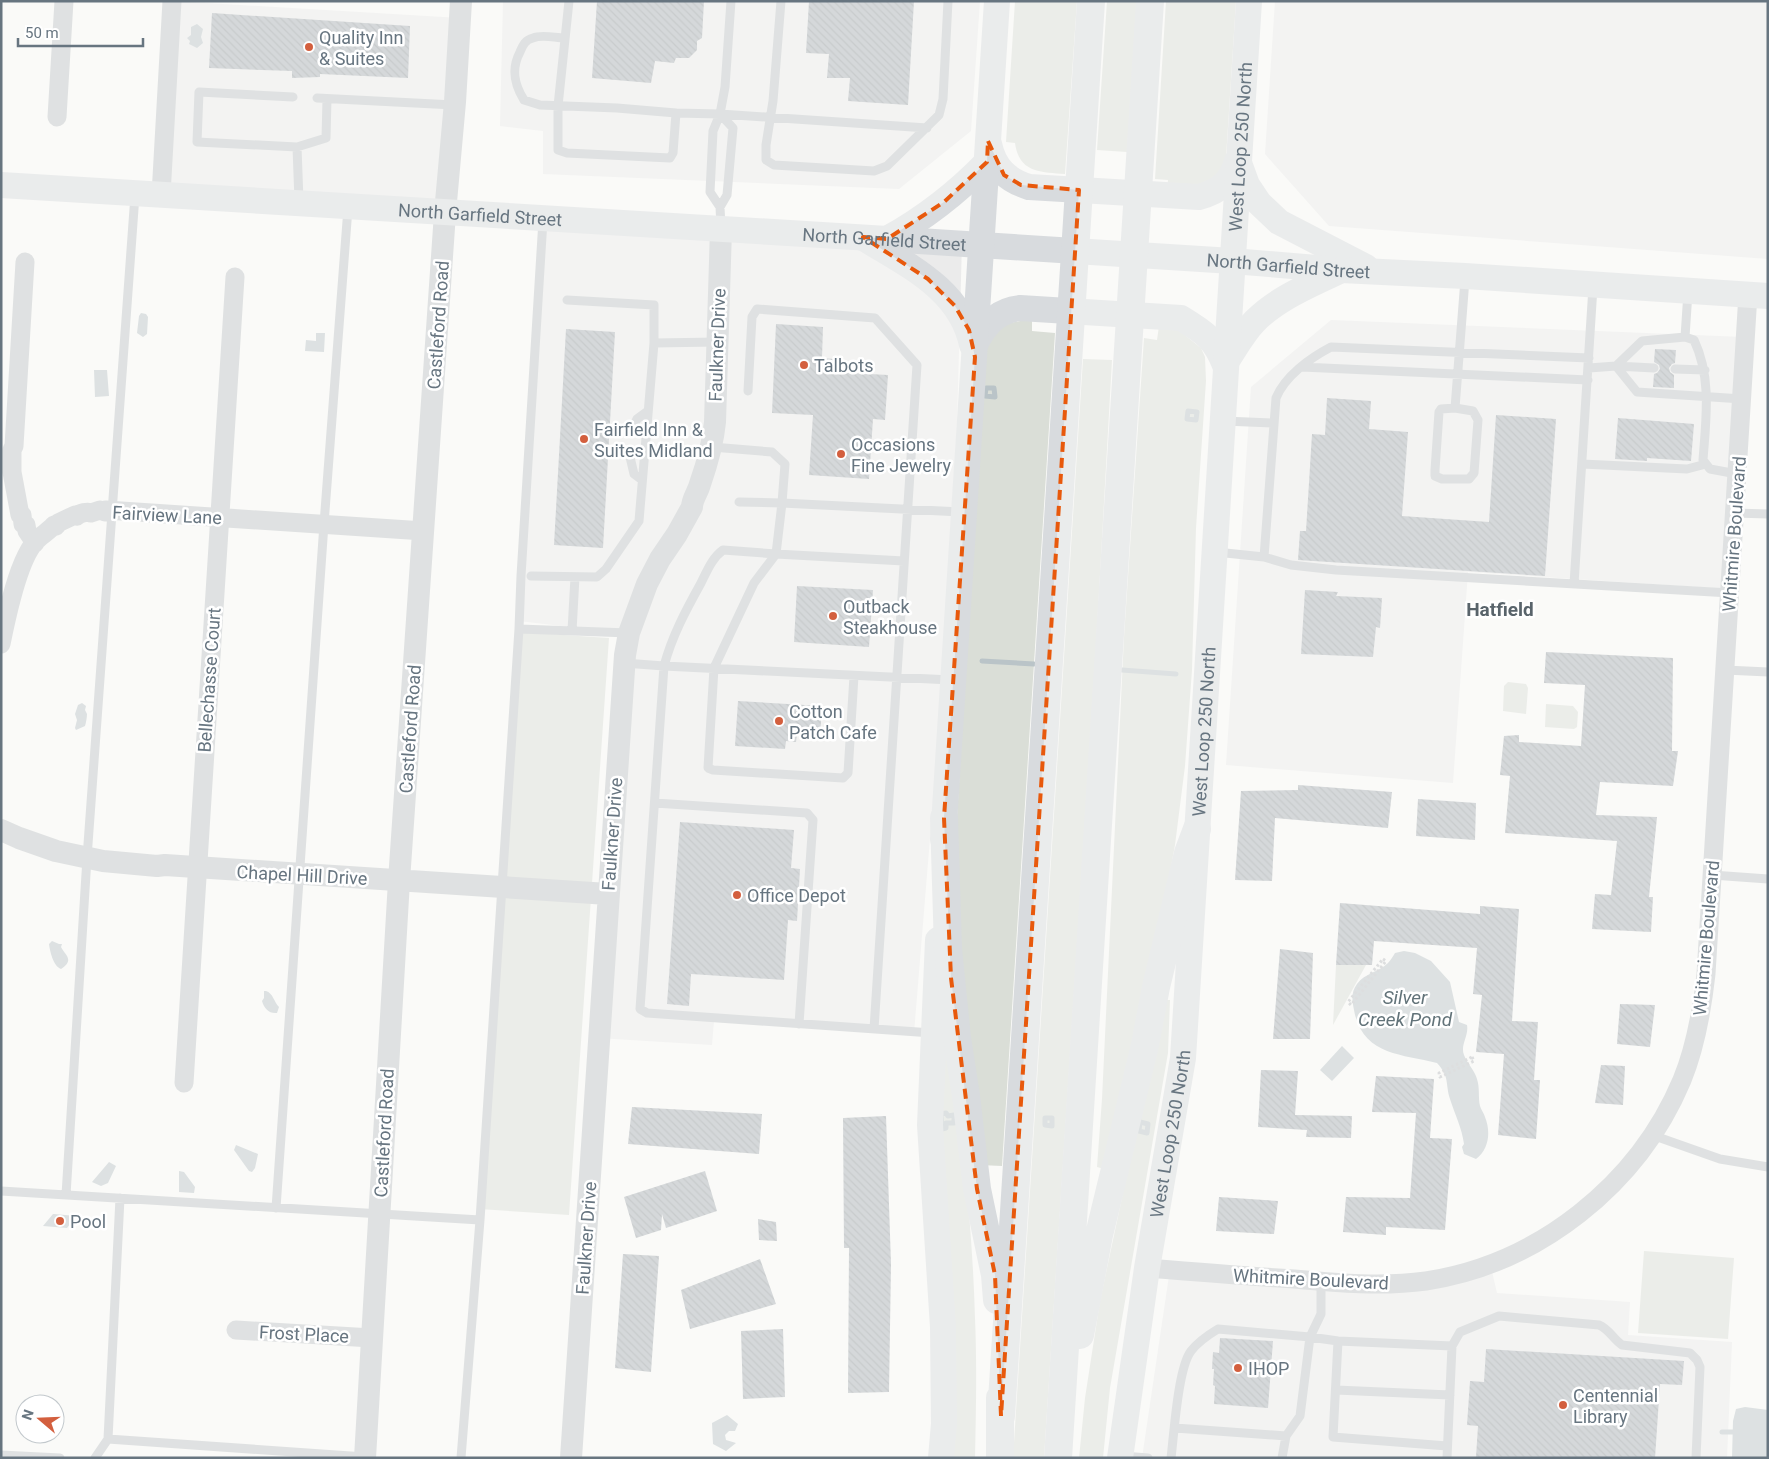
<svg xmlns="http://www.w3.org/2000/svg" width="1769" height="1459" font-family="Roboto,sans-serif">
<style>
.built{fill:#ebebeb}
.green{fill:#daded7}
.water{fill:#bac4c8}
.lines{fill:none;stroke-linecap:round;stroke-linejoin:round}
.stream{stroke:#bac4c8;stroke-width:5}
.building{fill:url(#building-back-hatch)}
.path{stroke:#babdc0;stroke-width:3;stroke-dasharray:2.5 2.5;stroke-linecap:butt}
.service{stroke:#bfc4c7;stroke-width:9}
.minor{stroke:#bfc4c7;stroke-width:19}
.tertiary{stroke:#bfc4c7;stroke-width:22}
.secondary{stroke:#d8dbde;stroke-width:26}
.motorway{stroke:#d8dbde;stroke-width:28}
.marked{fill:none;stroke:#e8590c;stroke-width:4;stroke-dasharray:10 6;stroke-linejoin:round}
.poi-dot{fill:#d35f3e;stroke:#fff;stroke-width:2}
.labels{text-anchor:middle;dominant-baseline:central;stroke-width:5;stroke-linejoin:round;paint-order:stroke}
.poi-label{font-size:18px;fill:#677580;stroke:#fff;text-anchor:start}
.street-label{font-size:18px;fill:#677580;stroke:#fff}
.neighbourhood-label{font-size:19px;font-weight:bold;fill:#59646b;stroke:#fff}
.water-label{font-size:19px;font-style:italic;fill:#627379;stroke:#fff}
</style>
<defs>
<pattern id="building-back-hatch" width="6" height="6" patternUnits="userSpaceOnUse" patternTransform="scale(1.25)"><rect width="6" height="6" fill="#a9b0b6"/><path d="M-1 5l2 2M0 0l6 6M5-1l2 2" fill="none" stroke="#8d9499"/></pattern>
</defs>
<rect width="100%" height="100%" fill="#fafaf8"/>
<path class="built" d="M173 1 460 18 449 212 161 195Z
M503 1H980L971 131 899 189 543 174V131L500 126Z
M1275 1H1768V259L1329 226 1265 154Z
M545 218 962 243 957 423 937 753 914 1033 714 1021 712 1045 598 1038 629 634 519 621Z
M1331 320 1743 337 1729 589 1468 572 1453 783 1226 765 1251 387Z
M1490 1263 1497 1293 1630 1302 1628 1335 1732 1342 1727 1458H1142L1170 1269 1352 1283Z"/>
<path class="green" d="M1015 1H1077L1065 174C1041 172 1019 173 1015 143L1006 142Z
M1107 1H1137L1127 152 1097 150Z
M1166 1H1236L1226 158 1216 181 1167 191 1168 180 1155 179Z
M1032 319V331L1055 333 1002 1166 980 1165 969 1067 955 851 985 348 1003 324Z
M1159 326 1176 328 1201 348 1205 357 1206 381 1196 528 1192 670 1185 766 1175 845 1159 932 1108 1170 1097 1167 1102 1099 1124 637 1144 338 1157 340Z
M1083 359 1112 360 1093 699 1044 1458H1013Z
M519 632 609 638 569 1215 479 1209Z
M1508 682 1526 684 1528 688 1526 714 1503 711 1504 686Z
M1546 704 1573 706 1578 712 1577 727 1574 729 1545 727Z
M1336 965H1366L1333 1025Z
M1164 1000H1170L1168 1053 1110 1388 1103 1458H1079L1085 1398 1100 1301Z
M949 1005C959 1109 972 1213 975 1318 977 1365 976 1411 975 1458H951L941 1102Z
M1644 1251 1734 1258 1728 1339 1638 1333Z"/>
<path class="water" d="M197 24 203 29 201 37 203 43 197 48 189 44 190 41 187 38 191 35V27Z
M141 313 146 314 148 317 147 334 143 337 137 333 139 316Z
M316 333H325L324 352 305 351 306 340 316 341Z
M94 370H107L109 396 95 397Z
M82 703 86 706 85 710 87 714C87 717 86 723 85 726L76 730 75 728 77 720 75 714 78 705Z
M52 941 59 944H62L61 947C65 955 75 960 61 969 53 966 50 951 49 944Z
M1404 951 1415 953 1431 961 1450 982 1459 1022 1467 1025C1469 1036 1460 1045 1464 1055 1467 1063 1475 1071 1477 1079 1480 1088 1478 1097 1480 1106 1481 1110 1484 1113 1485 1117 1491 1132 1489 1149 1476 1159L1464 1154 1462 1147 1464 1144C1462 1128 1455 1115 1450 1099 1445 1083 1450 1077 1437 1063 1401 1054 1362 1055 1354 1010 1352 1000 1351 992 1357 984 1365 973 1379 972 1388 963 1391 960 1393 956 1395 953Z
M264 991H266C273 993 274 1002 279 1007L277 1013C269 1014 264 1008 262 1001L264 998Z
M1342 1046 1354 1058 1332 1081 1320 1070Z
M236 1145 258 1154 255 1168 252 1172 249 1171 234 1150Z
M109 1162 116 1166 108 1183 101 1186 92 1182Z
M179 1171 184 1172 195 1187 194 1193 179 1192Z
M53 1214H54L76 1216 67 1228 43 1226Z
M1745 1407 1768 1410V1458H1732L1733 1421 1736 1409Z
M727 1415 738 1424 735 1431H729L725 1435 726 1440 736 1443 726 1451 713 1444 712 1423Z"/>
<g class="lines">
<path class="stream" d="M986 388H994L995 397 985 396Z
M1188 411 1197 412 1196 420 1187 419Z
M982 661 1034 664
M1122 670 1176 674
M946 1113 948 1116 954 1115V1123H946V1128L942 1129 941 1114Z
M1045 1118H1052V1126L1045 1125Z
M1140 1122 1148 1124 1147 1133 1139 1131Z
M1722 1432H1737"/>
</g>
<path class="building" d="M597 1H704L702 38 697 41V50L689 58H676L674 63 655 61 651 83 592 78Z
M809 1H914L908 105 848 101 850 78H827L829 54 806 53Z
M212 13 410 26 408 78 320 74V77L292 78V71L209 68Z
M776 324 823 327 822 358 834 359 833 372 888 375 885 420 873 419 869 479 809 475 813 415 772 413Z
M566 329 615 332 603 548 554 545Z
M1655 349 1676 350 1675 363 1672 364 1669 368 1670 372 1674 375V388L1653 387 1654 374 1657 373 1660 369 1659 365 1654 362Z
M1327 398 1371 401 1369 429 1408 432 1402 516 1489 522 1496 415 1556 419 1545 576 1298 560 1300 531H1306L1312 434 1325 435Z
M1618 418 1694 424 1691 461 1647 458V461L1615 459Z
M797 586 873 590 869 647 794 642Z
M1305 590 1338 592 1336 596 1382 598 1380 628 1376 627 1373 657 1301 654Z
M1546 652 1673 658 1672 751H1678L1673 786 1600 782 1596 815 1657 817 1649 897H1653L1651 932 1592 929 1595 894 1611 895 1617 841 1505 833 1510 776 1500 775 1504 736 1519 735V742L1581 746 1585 685 1544 683Z
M738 701 822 706 820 737 797 735 796 742 786 741 785 749 735 746Z
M1298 785 1392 792 1388 828 1275 818 1272 881 1235 880 1241 791 1298 790Z
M1418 799 1476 803 1475 840 1416 836Z
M680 822 794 830 791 868 800 869 797 921 788 920 784 980 691 974 689 1006 667 1004Z
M1340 903 1480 914V906L1519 909 1512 1021 1538 1022 1534 1080H1540L1536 1139 1498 1135 1504 1054 1476 1052 1482 995 1473 994 1477 948 1374 941 1372 965H1336Z
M1280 949 1313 953 1310 1039H1273Z
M1620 1004 1655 1005 1650 1047 1617 1044Z
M1601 1065 1625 1066 1623 1105 1595 1103Z
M1261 1070 1298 1071 1295 1115 1352 1116 1351 1138 1306 1137 1307 1130 1258 1127Z
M1376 1076 1434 1079 1430 1138 1452 1139 1445 1230 1386 1227V1235L1343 1232 1346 1197 1410 1198 1416 1113 1372 1112Z
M632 1107 762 1114 759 1154 628 1144Z
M886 1116 891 1264 889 1392 848 1393 849 1248H844L843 1118Z
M705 1171 717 1211 666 1228 662 1214 661 1230 636 1238 624 1197Z
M1219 1197 1278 1201 1274 1234 1216 1231Z
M758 1219 776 1222 777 1241 759 1240Z
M623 1254 659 1256 651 1372 615 1368Z
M760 1259 776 1304 690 1329 681 1290Z
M783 1329 785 1397 743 1399 741 1331Z
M1220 1338 1273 1341 1268 1408 1214 1404 1215 1386 1213 1385 1214 1369H1212L1213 1352 1219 1353Z
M1486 1349 1684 1361 1682 1385 1660 1384 1655 1458 1476 1457 1478 1426 1467 1425 1470 1381 1484 1382Z"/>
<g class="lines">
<path class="path" d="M1383 959 1386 961 1351 1005 1348 1002Z
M1472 1057 1474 1061 1440 1077 1439 1073Z"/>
<path class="service" d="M569 1 558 106V150L567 153 670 158 673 153 676 113 720 114 927 128
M781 1 773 101 766 145V160L774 165 874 171 887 166 939 115 943 99 948 1
M565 38C555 38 542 34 533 38 525 40 523 45 520 52 511 69 514 84 524 100L540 105 617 108 676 113
M293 97 199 92 197 142 297 147 326 138 327 99
M317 98 454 105
M720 114 733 128 727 195 720 207 721 227
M297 147 299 201
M720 207 710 192 713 131 720 114 725 87 731 1
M567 300 654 305V343L717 342
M1685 337 1688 292
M1616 366 1642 341 1685 337 1694 340C1712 378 1706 419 1703 460L1710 469 1737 474
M1616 366 1654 368
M1302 367 1588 380
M1589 368 1616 366 1637 392 1742 399
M1675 369 1705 370
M748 391 752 317 757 309 875 318 917 365 874 1029
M1455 408 1473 411 1478 420 1474 473 1469 479H1442L1435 476V470L1439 412 1441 409 1455 408 1465 279
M1224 421 1273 423
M631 432 637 419 648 411
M712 447 772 452 785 464 782 503 961 512
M630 457 634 474 642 480
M1582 464 1687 469 1706 464
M1735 513 1768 514
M1216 552 1264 557 1276 398C1285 376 1310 358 1331 347L1589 358
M1264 557 1291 565 1336 570 1730 593
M531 576 597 577 606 569 639 521 654 343
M1574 584 1593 287
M519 629 629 633
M572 631 575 577
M624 663 664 666C672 636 686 610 701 583 707 571 712 558 723 550L776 554 782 503 739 502
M1725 670 1768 672
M854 676 848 773 843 778 713 770 708 768 714 668 754 583 776 554 904 561
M655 803 807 813 813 820 799 1024
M1712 875 1768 879
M932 1033 647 1013 640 1009 664 666 951 680
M1652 1135 1720 1159 1768 1167
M1 1191 480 1220 461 1458
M66 1195 87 858 135 195
M276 1208 324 524 348 208
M480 1220 519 629 521 576 543 220
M1321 1281V1314L1310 1337 1338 1341 1452 1346
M1338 1341 1333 1437 1447 1446
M1336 1390 1450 1395
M108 1439 365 1457
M1 1455 60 1458
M1123 1456 1148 1458
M95 1458 108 1439 120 1198
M1171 1458C1174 1434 1178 1368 1191 1351 1198 1342 1208 1335 1218 1329L1310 1337 1300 1416 1286 1436 1175 1428
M1282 1458 1286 1436
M1447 1458 1452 1346 1460 1332 1499 1316 1599 1325C1609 1329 1613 1339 1622 1345L1690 1353 1697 1360 1700 1367 1696 1458"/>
<path class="minor" d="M57 117 64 1
M161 195 172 1
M25 262 14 446 12 450V472L20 515H22L23 524 26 525 27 531 35 543
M1 644C6 619 19 555 38 539 43 534 50 530 54 525L56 526 58 523 75 515 77 516C80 513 88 511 91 513L100 510 105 512 106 510 424 531
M184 1083 235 277
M1147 1268C1196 1272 1245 1276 1294 1279 1338 1283 1382 1287 1426 1281 1538 1264 1638 1185 1682 1080 1696 1046 1702 1010 1706 974L1748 294
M236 1330 372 1338"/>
<path class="tertiary" d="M1 830 19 838 56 851 103 861 157 866 165 865 608 894
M365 1458 399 881 445 213 455 102 461 1
M571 1458 625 655 629 633 647 584 660 559 677 534 692 507C692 499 698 492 700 484 707 464 713 443 715 422L721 229"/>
<g class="secondary">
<path d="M989 144C994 168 1007 180 1029 187L1199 197C1220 191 1231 182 1237 161"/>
<path d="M1239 163 1247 185 1259 203 1279 222 1366 267"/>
<path id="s1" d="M1 185 887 239 1232 261 1341 270 1465 276 1768 296"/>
<path d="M865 239C909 266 961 290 972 345"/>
<path d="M887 239C925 218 957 193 987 162"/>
<path d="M975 345C984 325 998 310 1020 308L1181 318C1204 332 1215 339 1225 365"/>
<path d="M1226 362C1235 349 1243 333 1255 321 1279 297 1311 285 1341 270"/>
<path d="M943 839 997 1"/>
<path d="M938 940 930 1125 943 1327 944 1424 941 1458"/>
<path id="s2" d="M1120 1458 1147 1268 1183 1058 1249 1"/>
</g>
<path class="motorway" d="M944 818 948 949 957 1038 966 1096 977 1189 995 1275 997 1300
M1080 1335 1099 1235 1145 1045 1156 987 1188 853 1197 829
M1001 1416 1091 1
M1000 1458V1398
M1058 1458 1150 1"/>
</g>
<path d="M0 0H1769V1459H0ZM988 141 1004 175 1021 185 1079 190 1001 1416 995 1275 977 1189 951 978 944 818 975 357 969 330 955 306 928 279 863 237 887 239 944 202 987 162Z" fill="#fafaf8" fill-opacity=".55" fill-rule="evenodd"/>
<path class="marked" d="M988 141 1004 175 1021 185 1079 190 1001 1416 995 1275 977 1189 951 978 944 818 975 357 969 330 955 306 928 279 863 237 887 239 944 202 987 162Z"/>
<g class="poi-dot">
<circle cx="309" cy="47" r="5"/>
<circle cx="804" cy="365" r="5"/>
<circle cx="584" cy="439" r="5"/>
<circle cx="841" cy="454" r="5"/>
<circle cx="833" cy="616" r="5"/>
<circle cx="779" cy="721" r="5"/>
<circle cx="737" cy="895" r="5"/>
<circle cx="60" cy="1221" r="5"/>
<circle cx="1238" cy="1368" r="5"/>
<circle cx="1563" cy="1405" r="5"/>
</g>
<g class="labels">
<g class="poi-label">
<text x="319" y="37">Quality Inn<tspan x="319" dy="21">&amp; Suites</tspan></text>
<text x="814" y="365">Talbots</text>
<text x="594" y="429">Fairfield Inn &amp;<tspan x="594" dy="21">Suites Midland</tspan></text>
<text x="851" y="444">Occasions<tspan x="851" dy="21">Fine Jewelry</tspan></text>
<text x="843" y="606">Outback<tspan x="843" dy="21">Steakhouse</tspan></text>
<text x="789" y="711">Cotton<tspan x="789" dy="21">Patch Cafe</tspan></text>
<text x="747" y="895">Office Depot</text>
<text x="70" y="1221">Pool</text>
<text x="1248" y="1368">IHOP</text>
<text x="1573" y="1395">Centennial<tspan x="1573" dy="21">Library</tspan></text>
</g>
<g class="street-label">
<text stroke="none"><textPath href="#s2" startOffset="1318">West Loop 250 North</textPath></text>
<text stroke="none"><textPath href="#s1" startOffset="480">North Garfield Street</textPath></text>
<text stroke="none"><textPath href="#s1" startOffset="885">North Garfield Street</textPath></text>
<text stroke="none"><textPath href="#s1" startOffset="1290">North Garfield Street</textPath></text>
<text transform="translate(438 325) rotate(-86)">Castleford Road</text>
<text transform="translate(717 345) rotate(-88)">Faulkner Drive</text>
<text transform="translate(167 515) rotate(3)">Fairview Lane</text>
<text transform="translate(1734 534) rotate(-86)">Whitmire Boulevard</text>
<text transform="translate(209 680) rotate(-86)">Bellechasse Court</text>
<text transform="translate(410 729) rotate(-86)">Castleford Road</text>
<text stroke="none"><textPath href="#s2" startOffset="732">West Loop 250 North</textPath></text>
<text transform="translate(612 834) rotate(-86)">Faulkner Drive</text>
<text transform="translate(302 875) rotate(3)">Chapel Hill Drive</text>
<text transform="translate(1706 938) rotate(-85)">Whitmire Boulevard</text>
<text transform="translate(384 1133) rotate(-87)">Castleford Road</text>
<text stroke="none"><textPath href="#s2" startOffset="328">West Loop 250 North</textPath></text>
<text transform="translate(586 1238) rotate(-86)">Faulkner Drive</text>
<text transform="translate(1311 1279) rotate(3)">Whitmire Boulevard</text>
<text transform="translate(304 1334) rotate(3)">Frost Place</text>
</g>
<g class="neighbourhood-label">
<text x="1500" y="609">Hatfield</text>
</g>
<g class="water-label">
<text x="1405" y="997">Silver<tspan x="1405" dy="22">Creek Pond</tspan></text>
</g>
</g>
<rect width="1769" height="1459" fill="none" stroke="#677580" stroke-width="5"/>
<g transform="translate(40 1419) rotate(289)"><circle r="24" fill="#ffffff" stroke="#c2c8cc"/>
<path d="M0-4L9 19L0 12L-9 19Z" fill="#d35f3e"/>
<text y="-8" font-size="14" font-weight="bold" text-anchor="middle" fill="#677580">N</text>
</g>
<path d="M18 38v8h125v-8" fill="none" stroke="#677580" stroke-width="2.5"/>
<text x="25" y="38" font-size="15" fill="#677580" stroke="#ffffff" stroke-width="4" paint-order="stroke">50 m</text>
</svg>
